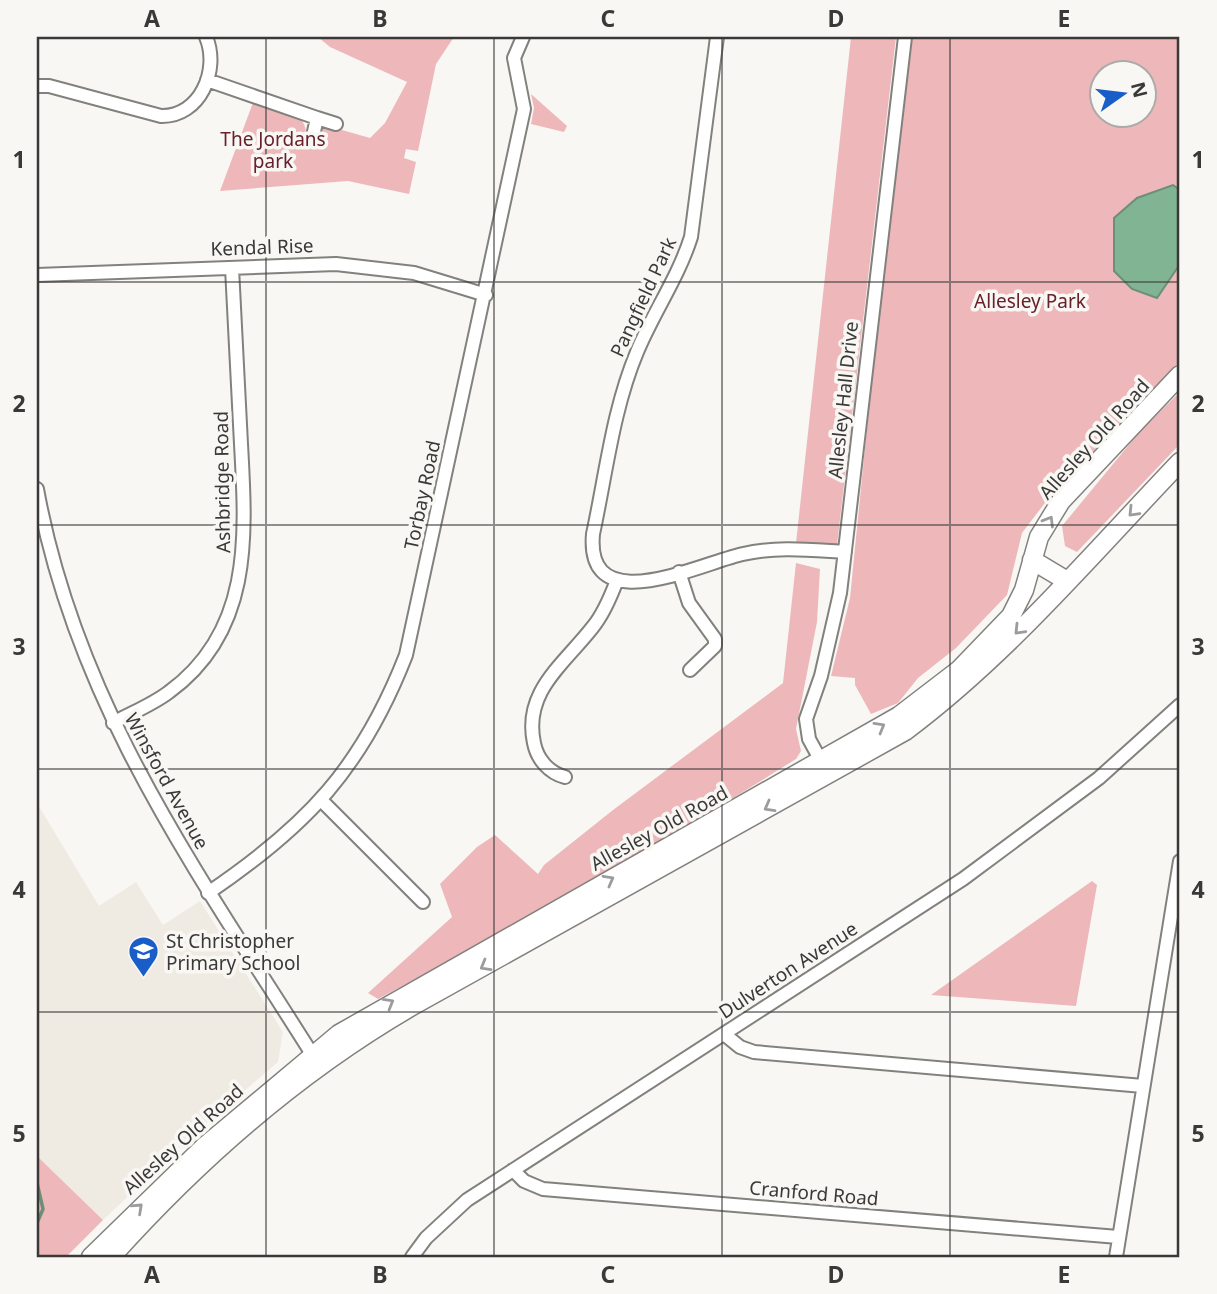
<svg xmlns="http://www.w3.org/2000/svg" width="1217" height="1294" font-family="'Noto Sans',sans-serif">
<style>
.built{fill:#f0ebe2}
.green{fill:#eeb8ba;fill-rule:evenodd}
.water{fill:#81b492;stroke:#6c8f77;stroke-width:2}
.lines{fill:none;stroke-linecap:round;stroke-linejoin:round}
.stream{stroke:#6c8f77;stroke-width:3.5}
.minor-casing{stroke:#82817e;stroke-width:16}
.secondary-casing{stroke:#82817e;stroke-width:21}
.minor{stroke:#fff;stroke-width:12}
.secondary{stroke:#fff;stroke-width:18}
.oneway{stroke:#9c9c9c}
.grid{fill:none;stroke:#3a3938;stroke-width:2;stroke-opacity:0.55}
.labels{text-anchor:middle;dominant-baseline:central;stroke-width:7;stroke-linejoin:round;paint-order:stroke}
.park-label{font-size:19px;fill:#68202a;stroke:#f8f7f4}
.street-label{font-size:19px;fill:#3a3938;stroke:#f8f7f4}
.poi-label{font-size:19px;fill:#3a3938;stroke:#f8f7f4;text-anchor:start}
.neatline{fill:none;stroke:#3a3938;stroke-width:2.5}
.grid-label{font-size:23px;text-anchor:middle;font-weight:bold;fill:#3a3938}
</style>
<rect width="100%" height="100%" fill="#f8f7f4"/>
<path class="built" d="M37 803 99 906 136 882 163 925 200 901 283 1032 278 1062 201 1128 103 1220 37 1156Z"/>
<path class="green" d="M318 37H454L436 64 418 151 406 149 404 158 416 162 409 194 348 181 220 191 254 100C273 107 308 109 306 136L317 139 322 129 328 126 370 138 385 123 407 82 330 47Z
M851 37H896L837 545 796 543Z
M911 37H1180V361L1051 495 1022 533 1007 595 956 648 918 678 898 703 871 714 855 685V678L831 676 850 598 879 307ZM1102 74H1144V116H1102Z
M531 94 567 126 564 132 531 124 534 108Z
M1180 392V444L1077 552 1065 546 1062 526 1141 430Z
M796 563 820 569 817 622 796 729 801 751 796 759C659 845 520 924 378 999L368 993 452 917 440 884 477 847 495 835 538 874 544 865 613 810 783 683Z
M1092 881 1097 885 1076 1006 931 995Z
M37 1156 103 1220 66 1257H37Z"/>
<path class="water" d="M1173 185 1180 190V264L1157 298 1132 289 1114 271V218L1137 198Z"/>
<g class="lines">
<path class="stream" d="M37 1183 43 1209 37 1223"/>
<defs>
<path id="minor" d="M717 37 691 237C678 278 653 313 637 352 613 409 606 474 593 534 585 622 701 563 743 554 777 546 811 550 845 552
M207 80 317 118 313 136
M37 86H49L161 116C200 117 220 70 206 37
M317 118 336 124
M37 275 336 264 414 273 486 295
M37 489C77 709 201 877 317 1062
M679 572 689 603 715 639V646L690 670
M113 723C131 713 152 705 169 692 253 631 246 535 241 444 238 385 235 327 232 268
M821 761 809 739 806 719 821 676 840 593 905 37
M565 777C549 773 537 759 534 743 523 692 563 665 592 628 603 615 611 596 617 580
M321 800 423 902
M208 893C307 826 362 768 406 655L524 109 514 58 523 37
M724 1034 740 1047 754 1052 1143 1086
M513 1170 524 1181 543 1189 1118 1237
M412 1257 426 1238 467 1200 963 879 1099 778 1180 705
M1116 1257 1180 861"/>
<path id="secondary" d="M1032 560 1067 581
M91 1257 204 1147 339 1034 899 716 959 670 1011 616 1024 590 1039 537 1061 501 1180 375
M111 1257C198 1160 300 1071 412 1006L905 731C1008 654 1091 555 1180 462"/>
</defs>
<use href="#minor" class="minor-casing"/>
<use href="#secondary" class="secondary-casing"/>
<use href="#minor" class="minor"/>
<use href="#secondary" class="secondary"/>
</g>
<defs><path id="oneway-chevron" d="M-2-3.5L2.5 0L-2 3.5" fill="none" stroke-width="1.6" stroke-linecap="round" stroke-linejoin="round" transform="scale(1.75)"/></defs>
<g class="oneway">
<use href="#oneway-chevron" transform="translate(1133 512) rotate(134)"/>
<use href="#oneway-chevron" transform="translate(1049 521) rotate(-59)"/>
<use href="#oneway-chevron" transform="translate(1019 630) rotate(134)"/>
<use href="#oneway-chevron" transform="translate(880 727) rotate(-30)"/>
<use href="#oneway-chevron" transform="translate(769 807) rotate(151)"/>
<use href="#oneway-chevron" transform="translate(609 880) rotate(-29)"/>
<use href="#oneway-chevron" transform="translate(485 966) rotate(150)"/>
<use href="#oneway-chevron" transform="translate(389 1003) rotate(-30)"/>
<use href="#oneway-chevron" transform="translate(138 1208) rotate(-43)"/>
</g>
<path class="grid" d="M266 37V1257M494 37V1257M722 37V1257M950 37V1257M37 282H1180M37 525H1180M37 769H1180M37 1012H1180"/>
<defs>
<symbol id="school-pin" viewBox="-11 -11 22 30"><path d="M0 17L-7.5 6A9.5 9.5 0 1 1 7.5 6Z" fill="#185dc8" stroke="#f8f7f4"/><path d="M0-5L7-2L0 1L-7-2ZM-4 1L0 2.5L4 1V4Q0 6-4 4Z" fill="#fff"/></symbol>
</defs>
<g fill-rule="evenodd">
<use href="#school-pin" x="126" y="934" width="35" height="47"/>
</g>
<g class="labels">
<g class="park-label">
<text x="273" y="139">The Jordans<tspan x="273" dy="22">park</tspan></text>
<text x="1030" y="301">Allesley Park</text>
</g>
<g class="street-label">
<text transform="translate(262 247) rotate(-2)">Kendal Rise</text>
<text transform="translate(643 297) rotate(-65)">Pangfield Park</text>
<text transform="translate(843 400) rotate(-84)">Allesley Hall Drive</text>
<text transform="translate(1094 439) rotate(-48)">Allesley Old Road</text>
<text transform="translate(222 482) rotate(-91)">Ashbridge Road</text>
<text transform="translate(422 495) rotate(-78)">Torbay Road</text>
<text transform="translate(167 781) rotate(61)">Winsford Avenue</text>
<text transform="translate(659 828) rotate(-29)">Allesley Old Road</text>
<text transform="translate(788 970) rotate(-33)">Dulverton Avenue</text>
<text transform="translate(183 1139) rotate(-42)">Allesley Old Road</text>
<text transform="translate(814 1193) rotate(5)">Cranford Road</text>
</g>
<g class="poi-label">
<text x="166" y="941">St Christopher<tspan x="166" dy="22">Primary School</tspan></text>
</g>
</g>
<rect width="1217" height="1294" fill="none" stroke="#f8f7f4" stroke-width="77"/>
<g transform="translate(1123 94) rotate(76)"><circle r="33" fill="#f8f7f4" stroke="#acaba9" stroke-width="2"/>
<path d="M0-5L12 26L0 18L-12 26Z" fill="#185dc8"/>
<text y="-10" font-size="19" font-weight="bold" text-anchor="middle" fill="#3a3938">N</text>
</g>
<rect x="38" y="38" width="1140" height="1218" class="neatline"/>
<g class="grid-label">
<text x="152" y="27">A</text>
<text x="380" y="27">B</text>
<text x="608" y="27">C</text>
<text x="836" y="27">D</text>
<text x="1064" y="27">E</text>
<text x="19" y="168">1</text>
<text x="1198" y="168">1</text>
<text x="19" y="412">2</text>
<text x="1198" y="412">2</text>
<text x="19" y="655">3</text>
<text x="1198" y="655">3</text>
<text x="19" y="898">4</text>
<text x="1198" y="898">4</text>
<text x="19" y="1142">5</text>
<text x="1198" y="1142">5</text>
<text x="152" y="1283">A</text>
<text x="380" y="1283">B</text>
<text x="608" y="1283">C</text>
<text x="836" y="1283">D</text>
<text x="1064" y="1283">E</text>
</g>
</svg>
